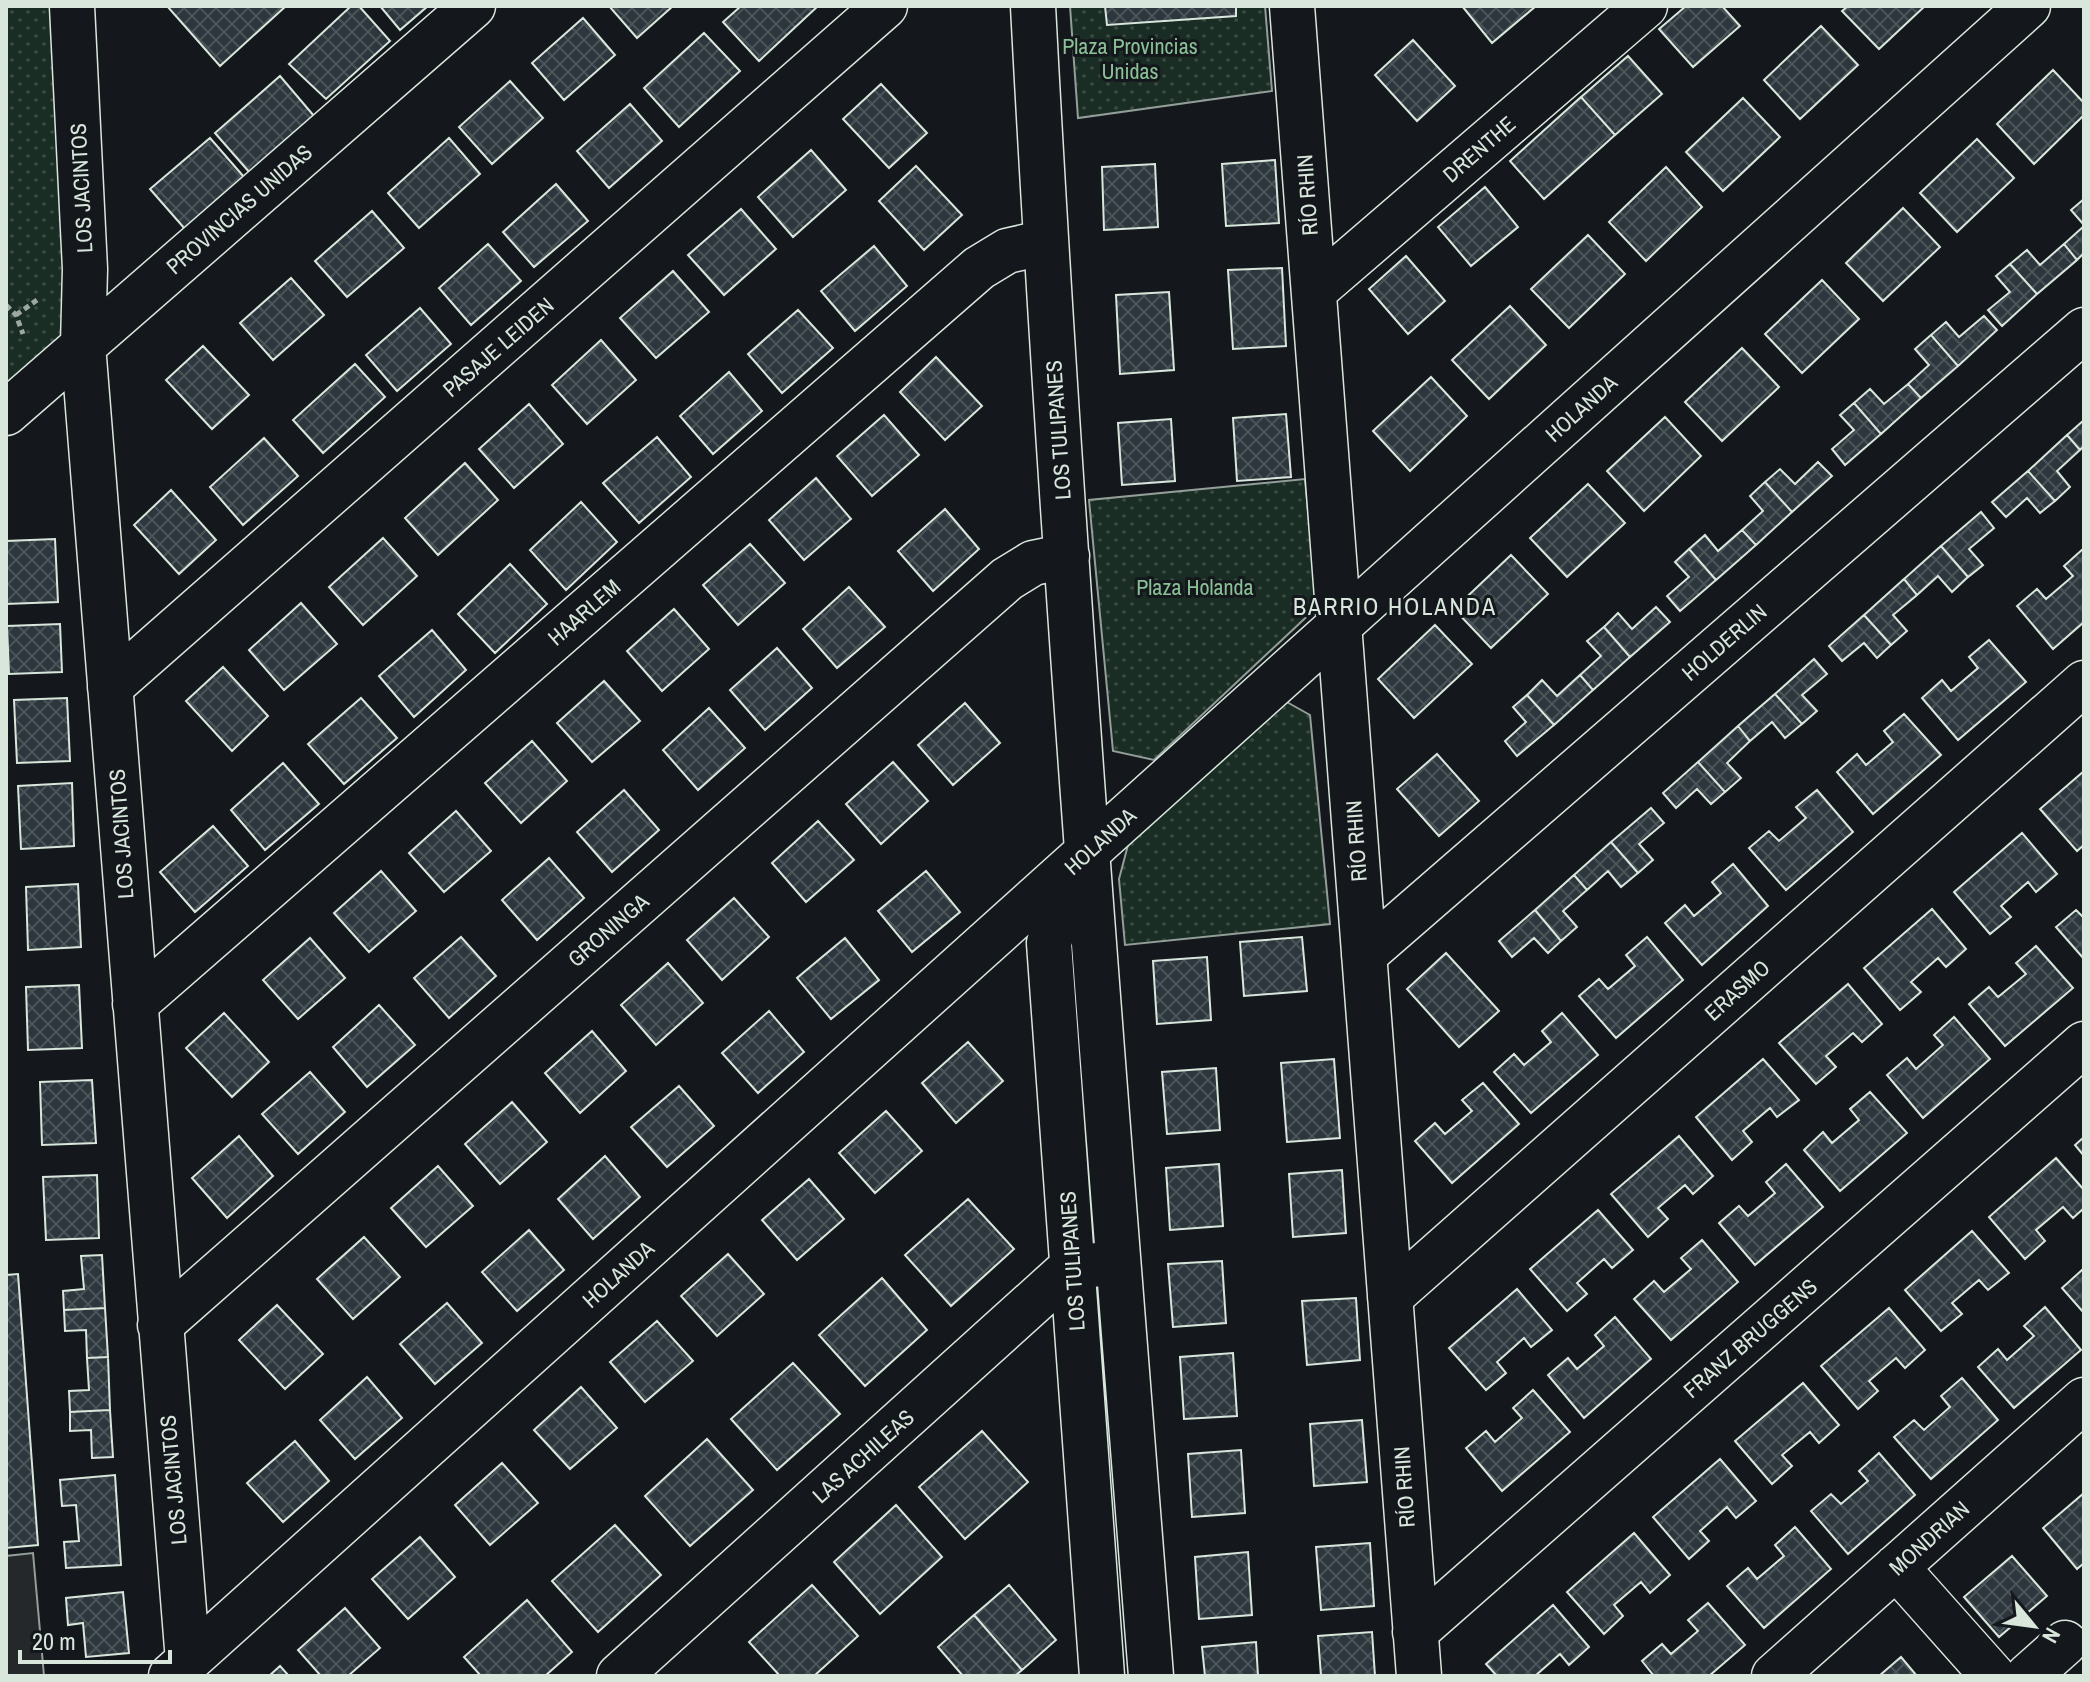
<svg xmlns="http://www.w3.org/2000/svg" width="2090" height="1682" font-family="'Archivo Narrow',sans-serif">
<style>
.green{fill:url(#green-dots);stroke:#939e99;stroke-width:2}
.parking{fill:#24282b;stroke:#939e99;stroke-width:2}
.building{fill:url(#building-cross-hatch);stroke:#d8e6dc;stroke-width:2}
.lines{fill:none;stroke-linecap:round;stroke-linejoin:round}
.street-casing{stroke:#d8e6dc;stroke-width:47}
.path{stroke:#9da8a2;stroke-width:5;stroke-dasharray:6 4;stroke-linecap:butt}
.street{stroke:#14181c;stroke-width:44}
.labels{text-anchor:middle;dominant-baseline:central;stroke-width:6;stroke-linejoin:round;paint-order:stroke}
.park-label{font-size:22px;fill:#8ac095;stroke:#14181c}
.street-label{font-size:22px;fill:#d8e6dc;stroke:#14181c}
.neighbourhood-label{font-size:24px;letter-spacing:2px;fill:#d8e6dc;stroke:#14181c}
</style>
<defs>
<pattern id="green-dots" width="8" height="8" patternUnits="userSpaceOnUse" patternTransform="scale(2)"><rect width="8" height="8" fill="#1a2d24"/><path d="M2 2h.1M6 6h.1" fill="none" stroke="#3b4b43" stroke-width="1.8" stroke-linecap="round"/></pattern>
<pattern id="building-cross-hatch" width="8" height="8" patternUnits="userSpaceOnUse" patternTransform="scale(2)"><rect width="8" height="8" fill="#2c363c"/><path d="M0 0l8 8M0 8l8-8" fill="none" stroke="#4a5358"/></pattern>
</defs>
<rect width="100%" height="100%" fill="#14181c"/>
<path class="green" d="M6 6H67L78 338 6 405Z
M1070 6H1265L1272 91 1078 118Z
M1305 479 1317 607 1154 760 1113 751 1089 500Z
M1285 701 1310 715 1330 924 1125 945 1119 879 1128 845Z"/>
<path class="parking" d="M33 1553 44 1676H6V1556Z"/>
<path class="building" d="M167 6H286L220 66Z
M351 6H359L390 41 326 99 289 64Z
M380 6H428L400 30Z
M609 6H673L637 38Z
M741 6H818L759 61 723 22Z
M1105 6H1236V16L1107 25Z
M1462 6H1536L1492 43Z
M1686 6H1722L1740 26 1693 67 1659 29Z
M1848 6H1925L1879 49 1842 11Z
M583 18 615 55 564 100 532 63Z
M1821 26 1858 65 1800 119 1764 80Z
M704 33 740 71 679 127 644 88Z
M1413 40 1455 86 1417 121 1375 75Z
M1628 56 1662 94 1615 135 1581 97Z
M2053 70 2084 103V115L2034 164 1997 124Z
M280 76 314 116 250 173 215 133Z
M510 81 543 118 492 164 459 127Z
M881 84 927 133 889 168 843 119Z
M1581 97 1615 135 1544 199 1510 161Z
M1743 98 1780 137 1723 191 1686 152Z
M630 104 662 141 609 188 577 151Z
M210 138 244 177 185 229 150 189Z
M449 138 480 174 419 228 388 193Z
M1977 139 2014 178 1957 232 1920 193Z
M811 150 846 190 793 237 758 197Z
M1275 160 1279 223 1226 226 1222 164Z
M1155 164 1158 227 1104 230 1102 167Z
M916 166 962 215 924 250 879 201Z
M1666 167 1702 207 1646 261 1609 222Z
M556 184 588 221 534 267 503 232Z
M1485 187 1518 227 1471 266 1438 227Z
M2084 199V225L2071 210Z
M1903 208 1940 247 1883 301 1846 263Z
M741 209 776 249 724 295 688 255Z
M372 211 404 248 347 297 315 261Z
M2084 226V253L2077 260 2064 244Z
M1588 235 1625 274 1569 328 1531 289Z
M488 244 521 281 471 325 439 288Z
M2064 244 2077 260 2037 294 2010 264 2027 250 2040 265Z
M874 246 907 286 855 331 821 291Z
M1406 256 1445 301 1408 334 1369 289Z
M2010 264 2037 294 2002 326 1988 310 2010 292 1996 276Z
M1282 268 1286 346 1233 349 1228 270Z
M673 271 709 312 656 358 620 318Z
M291 278 324 315 273 360 240 323Z
M1822 280 1859 319 1802 373 1765 334Z
M1169 292 1174 370 1120 374 1116 295Z
M1510 306 1546 345 1489 399 1452 360Z
M420 308 451 344 397 391 366 355Z
M798 310 833 348 782 393 748 354Z
M1984 316 1997 330 1958 366 1931 335 1946 322 1959 337Z
M1931 335 1958 366 1921 398 1908 384 1929 365 1915 349Z
M601 340 636 380 587 424 552 385Z
M203 346 249 395 212 429 166 380Z
M1742 348 1779 387 1722 441 1685 402Z
M936 357 982 406 945 440 900 392Z
M355 364 385 397 323 453 293 420Z
M729 372 762 411 713 454 680 416Z
M1431 377 1467 416 1410 471 1373 431Z
M1908 384 1921 398 1881 434 1854 403 1870 389 1884 404Z
M1854 403 1881 434 1845 465 1832 449 1854 430 1840 415Z
M529 404 563 444 514 488 479 449Z
M1286 414 1291 477 1237 481 1233 418Z
M884 415 919 455 872 496 837 456Z
M1665 417 1701 456 1644 511 1607 471Z
M1171 419 1175 481 1122 485 1118 423Z
M2084 420V446L2080 450 2067 435Z
M2067 435 2080 450 2057 471 2070 487 2055 501 2028 471Z
M657 437 691 477 639 523 603 483Z
M264 438 298 476 243 525 210 487Z
M1818 462 1832 476 1792 512 1765 482 1780 469 1795 484Z
M465 463 498 500 438 555 405 518Z
M2028 471 2055 501 2040 513 2027 498 2006 517 1992 502Z
M816 478 851 519 804 560 769 520Z
M1765 482 1792 512 1756 545 1742 530 1763 511 1750 496Z
M1588 484 1625 523 1567 577 1530 538Z
M171 490 216 540 179 574 134 525Z
M581 502 617 542 566 590 530 550Z
M945 509 979 549 933 591 898 551Z
M1981 512 1994 528 1969 549 1983 565 1968 577 1941 546Z
M1742 530 1756 545 1716 580 1689 549 1705 535 1718 551Z
M383 538 417 576 363 625 329 587Z
M55 539 58 602 6 604V541Z
M750 544 785 583 738 625 703 585Z
M1941 546 1968 577 1952 592 1938 576 1917 595 1904 579Z
M2084 548V622L2053 649 2017 606 2037 589 2046 599 2073 576 2064 566Z
M1689 549 1716 580 1680 611 1667 596 1689 577 1675 562Z
M1511 555 1548 594 1491 648 1454 609Z
M510 564 547 604 495 653 458 614Z
M1904 579 1917 595 1893 615 1907 631 1891 645 1864 615Z
M849 587 885 627 837 668 803 629Z
M301 603 337 644 284 690 249 650Z
M1656 607 1670 622 1630 657 1604 627 1618 613 1632 629Z
M674 609 709 649 662 691 627 651Z
M1864 615 1891 645 1877 658 1864 643 1842 661 1829 646Z
M60 624 62 672 9 674 7 626Z
M1435 625 1472 664 1414 718 1378 679Z
M1604 627 1630 657 1593 690 1580 675 1601 656 1587 641Z
M432 630 466 670 414 717 379 676Z
M1989 640 2026 682 1958 740 1922 698 1942 680 1951 691 1978 668 1969 657Z
M777 648 812 688 765 730 730 690Z
M1814 659 1827 674 1802 695 1817 711 1802 724 1775 694Z
M223 667 268 716 232 751 186 701Z
M1580 675 1593 690 1554 725 1527 695 1542 680 1557 696Z
M604 681 640 721 592 762 557 723Z
M1775 694 1802 724 1785 738 1772 722 1750 741 1738 726Z
M1527 695 1554 725 1517 756 1505 741 1526 722 1513 707Z
M67 698 70 761 17 763 14 700Z
M361 698 397 738 344 784 308 744Z
M965 703 1000 743 953 785 918 745Z
M709 708 745 748 698 790 663 750Z
M1904 714 1941 755 1873 814 1837 772 1857 754 1866 765 1893 742 1884 731Z
M1738 726 1750 741 1727 763 1741 778 1725 792 1698 762Z
M532 741 567 781 521 823 485 783Z
M1437 754 1479 801 1439 836 1397 789Z
M893 762 928 801 881 844 846 804Z
M1698 762 1725 792 1711 804 1697 789 1676 808 1663 793Z
M283 763 319 804 265 850 231 810Z
M2084 771V845L2077 851 2040 809Z
M72 783 74 846 21 849 18 786Z
M624 790 659 830 612 872 577 832Z
M1817 790 1853 832 1786 890 1749 848 1769 831 1779 841 1806 818 1796 807Z
M1651 808 1664 823 1639 844 1653 860 1638 873 1611 842Z
M456 811 491 851 444 892 409 853Z
M818 821 854 860 806 902 772 863Z
M213 826 248 866 195 912 160 872Z
M2022 833 2057 874 2036 892 2028 882 2001 906 2011 917 1990 934 1954 892Z
M1611 842 1638 873 1621 887 1608 871 1587 890 1574 875Z
M549 858 584 898 537 940 502 900Z
M1733 864 1768 906 1702 965 1665 923 1685 905 1694 916 1721 893 1712 882Z
M381 871 416 911 369 952 334 913Z
M926 871 960 912 912 952 878 911Z
M1574 875 1587 890 1563 911 1577 927 1561 941 1535 910Z
M78 884 81 947 28 950 26 887Z
M734 898 769 937 722 980 687 940Z
M1932 909 1966 949 1946 967 1938 958 1911 982 1921 992 1900 1010 1864 968Z
M1535 910 1561 941 1548 953 1534 938 1512 957 1499 941Z
M2076 910 2084 918V959L2056 927Z
M461 937 496 976 449 1018 414 978Z
M1302 937 1307 991 1244 996 1240 942Z
M1647 937 1683 980 1616 1038 1579 996 1599 979 1608 989 1635 966 1626 955Z
M310 938 345 978 298 1019 263 980Z
M845 938 879 980 831 1019 797 978Z
M2036 946 2073 988 2005 1046 1969 1004 1989 987 1998 997 2026 974 2016 963Z
M1446 953 1499 1011 1459 1047 1407 989Z
M1207 957 1211 1020 1157 1024 1153 961Z
M668 963 703 1003 656 1045 621 1005Z
M1848 984 1882 1024 1862 1042 1853 1033 1826 1056 1836 1067 1816 1084 1779 1043Z
M79 985 82 1048 28 1050 26 987Z
M379 1005 415 1045 367 1087 333 1047Z
M769 1011 804 1052 758 1093 722 1053Z
M224 1013 269 1062 232 1097 186 1048Z
M1562 1013 1598 1055 1531 1113 1494 1072 1514 1054 1524 1065 1551 1042 1542 1031Z
M1954 1017 1990 1059 1923 1118 1887 1075 1907 1058 1916 1069 1943 1045 1934 1035Z
M592 1031 626 1071 580 1113 545 1073Z
M968 1042 1003 1081 956 1123 922 1083Z
M1334 1059 1340 1138 1287 1142 1281 1063Z
M1763 1059 1799 1100 1777 1117 1770 1108 1743 1131 1752 1142 1732 1160 1696 1117Z
M1216 1068 1220 1130 1167 1134 1162 1072Z
M310 1072 345 1112 298 1154 262 1114Z
M92 1080 96 1143 42 1145 40 1082Z
M1483 1083 1519 1124 1452 1183 1415 1141 1435 1123 1445 1134 1472 1111 1462 1100Z
M679 1086 714 1126 667 1167 631 1127Z
M1870 1092 1907 1133 1840 1191 1804 1150 1823 1132 1832 1143 1859 1120 1850 1109Z
M512 1102 547 1142 500 1184 465 1144Z
M886 1111 922 1151 875 1193 839 1153Z
M239 1136 273 1176 227 1218 192 1178Z
M1679 1136 1713 1176 1693 1194 1685 1185 1658 1208 1668 1219 1648 1237 1611 1194Z
M2084 1137V1156L2075 1145Z
M605 1156 640 1197 593 1239 558 1199Z
M2056 1158 2084 1190V1208L2073 1218 2063 1207 2036 1230 2045 1241 2025 1259 1989 1217Z
M1219 1164 1223 1226 1170 1230 1166 1168Z
M1786 1164 1823 1207 1755 1265 1719 1223 1739 1206 1748 1216 1775 1193 1766 1182Z
M438 1166 473 1206 426 1247 391 1208Z
M1342 1170 1346 1233 1293 1237 1289 1174Z
M97 1175 99 1238 46 1240 43 1177Z
M809 1179 844 1219 797 1260 762 1220Z
M968 1199 1014 1249 951 1306 905 1255Z
M1598 1210 1633 1250 1612 1268 1604 1259 1577 1283 1587 1294 1567 1311 1530 1269Z
M529 1230 564 1270 517 1311 482 1272Z
M1972 1231 2009 1273 1988 1290 1979 1280 1952 1303 1962 1314 1941 1331 1905 1290Z
M364 1237 400 1277 353 1319 317 1279Z
M1702 1240 1738 1282 1671 1340 1634 1299 1654 1281 1664 1292 1691 1269 1681 1258Z
M728 1254 764 1294 717 1336 681 1296Z
M102 1255 105 1308 64 1310 63 1291 84 1289 81 1256Z
M1222 1261 1226 1323 1173 1327 1168 1264Z
M2082 1270 2084 1272V1313L2062 1288Z
M18 1274 38 1545 6 1548V1275Z
M882 1278 927 1330 865 1386 819 1335Z
M1517 1289 1552 1330 1531 1347 1524 1338 1497 1362 1506 1373 1486 1390 1449 1348Z
M1356 1298 1360 1360 1307 1365 1302 1301Z
M447 1303 482 1343 435 1384 400 1344Z
M277 1305 323 1354 285 1389 239 1340Z
M2045 1307 2081 1350 2014 1408 1978 1367 1998 1349 2007 1360 2034 1336 2024 1326Z
M105 1308 108 1357 87 1358 86 1330 65 1331 64 1310Z
M1889 1308 1925 1350 1905 1368 1896 1358 1869 1381 1878 1391 1858 1409 1821 1366Z
M1615 1317 1651 1359 1584 1418 1548 1375 1568 1358 1577 1369 1604 1346 1595 1335Z
M657 1321 693 1361 645 1402 610 1362Z
M1233 1353 1237 1416 1184 1419 1180 1357Z
M108 1357 110 1410 70 1412 69 1391 89 1390 87 1358Z
M793 1363 840 1414 777 1470 731 1419Z
M367 1377 402 1418 355 1459 320 1420Z
M1962 1378 1998 1420 1931 1479 1894 1437 1914 1420 1924 1430 1950 1407 1941 1396Z
M1803 1383 1839 1425 1819 1443 1810 1432 1782 1455 1792 1466 1772 1484 1735 1441Z
M581 1387 617 1428 570 1469 534 1430Z
M1533 1390 1570 1432 1502 1491 1466 1448 1486 1431 1495 1442 1522 1418 1513 1408Z
M110 1410 113 1457 92 1458 91 1430 70 1431V1412Z
M1362 1420 1367 1482 1314 1486 1310 1424Z
M982 1431 1028 1482 965 1539 919 1487Z
M707 1439 753 1490 690 1546 645 1496Z
M295 1441 329 1481 283 1522 247 1483Z
M1241 1450 1245 1513 1192 1517 1188 1454Z
M1879 1453 1915 1495 1848 1554 1811 1511 1831 1494 1841 1504 1868 1481 1859 1471Z
M1720 1459 1756 1501 1736 1518 1727 1507 1700 1531 1709 1541 1689 1559 1653 1517Z
M502 1463 538 1503 490 1545 455 1505Z
M115 1475 121 1565 66 1568 64 1542 79 1541 76 1505 62 1506 60 1480Z
M2084 1493V1563L2077 1569 2043 1528Z
M896 1505 942 1557 880 1614 834 1562Z
M615 1525 661 1575 598 1632 552 1581Z
M1795 1527 1831 1569 1764 1628 1727 1586 1748 1568 1757 1579 1784 1556 1775 1545Z
M1634 1533 1670 1575 1650 1593 1641 1582 1614 1605 1623 1616 1604 1634 1567 1592Z
M420 1537 455 1577 408 1619 372 1579Z
M1370 1543 1374 1606 1321 1610 1316 1547Z
M1248 1552 1252 1615 1199 1619 1195 1557Z
M2012 1556 2047 1596 1999 1637 1964 1597Z
M812 1585 858 1636 814 1676H780L749 1642Z
M1009 1585 1056 1640 1022 1670 974 1615Z
M123 1592 129 1653 86 1657 83 1623 68 1625 66 1598Z
M527 1600 572 1652 545 1676H481L464 1657Z
M1708 1603 1745 1645 1709 1676H1654L1642 1661 1662 1644 1671 1654 1698 1631 1688 1620Z
M1553 1605 1589 1647 1569 1665 1560 1654 1535 1676H1497L1486 1664Z
M345 1608 380 1648 348 1676H321L298 1650Z
M974 1615 1022 1670 1015 1676H963L938 1647Z
M1372 1632 1375 1676H1321L1318 1636Z
M1256 1642 1258 1676H1205L1202 1647Z
M1901 1657 1917 1676H1879Z
M280 1666 289 1676H269Z"/>
<g class="lines">
<defs>
<path id="street" d="M72 6 85 269 83 345 188 1661
M1033 6C1062 563 1107 1120 1151 1676
M1292 6 1419 1676
M1314 291 1645 6
M6 413 473 6
M110 687 885 6
M1077 869 1062 899 1049 943 1102 1676
M1364 955 2084 330
M135 1004 979 268 1007 251 1046 242
M1390 1297 2084 683
M160 1325 1007 579 1033 563 1067 556
M1896 1567 1993 1676
M1415 1632 2084 1044
M171 1676 2028 6
M619 1676 1072 1267 1092 1265
M1774 1676 2084 1400
M2028 1676 2065 1643"/>
</defs>
<use href="#street" class="street-casing"/>
<path class="path" d="M6 305 16 315 23 334
M16 315 37 300"/>
<use href="#street" class="street"/>
</g>
<g class="labels">
<g class="park-label">
<text x="1130" y="46">Plaza Provincias<tspan x="1130" dy="25">Unidas</tspan></text>
<text x="1195" y="587">Plaza Holanda</text>
</g>
<g class="street-label">
<text transform="translate(1479 149) rotate(-41)">DRENTHE</text>
<text transform="translate(81 188) rotate(-93)">LOS JACINTOS</text>
<text transform="translate(1307 195) rotate(-94)">RÍO RHIN</text>
<text transform="translate(239 209) rotate(-41)">PROVINCIAS UNIDAS</text>
<text transform="translate(498 347) rotate(-41)">PASAJE LEIDEN</text>
<text transform="translate(1581 408) rotate(-42)">HOLANDA</text>
<text transform="translate(1058 430) rotate(-94)">LOS TULIPANES</text>
<text transform="translate(584 612) rotate(-41)">HAARLEM</text>
<text transform="translate(1724 642) rotate(-41)">HOLDERLIN</text>
<text transform="translate(121 834) rotate(-94)">LOS JACINTOS</text>
<text transform="translate(1100 841) rotate(-42)">HOLANDA</text>
<text transform="translate(1356 841) rotate(-94)">RÍO RHIN</text>
<text transform="translate(608 930) rotate(-41)">GRONINGA</text>
<text transform="translate(1737 990) rotate(-42)">ERASMO</text>
<text transform="translate(1072 1261) rotate(-94)">LOS TULIPANES</text>
<text transform="translate(618 1274) rotate(-42)">HOLANDA</text>
<text transform="translate(1750 1338) rotate(-41)">FRANZ BRUGGENS</text>
<text transform="translate(863 1456) rotate(-42)">LAS ACHILEAS</text>
<text transform="translate(173 1480) rotate(-95)">LOS JACINTOS</text>
<text transform="translate(1404 1487) rotate(-94)">RÍO RHIN</text>
<text transform="translate(1929 1538) rotate(-42)">MONDRIAN</text>
</g>
<g class="neighbourhood-label">
<text x="1395" y="606">BARRIO HOLANDA</text>
</g>
</g>
<rect width="2090" height="1682" fill="none" stroke="#d8e6dc" stroke-width="16"/>
<g transform="translate(2034 1626) rotate(119)" stroke="#14181c" stroke-width="6" paint-order="stroke">
<path d="M0-6L14 30L0 20L-14 30Z" fill="#d8e6dc"/>
<text y="-12" font-size="22" font-weight="bold" text-anchor="middle" fill="#d8e6dc">N</text>
</g>
<path d="M20 1650v12h150v-12" fill="none" stroke="#d8e6dc" stroke-width="4"/>
<text x="32" y="1650" font-size="24" fill="#d8e6dc" stroke="#14181c" stroke-width="6" paint-order="stroke">20 m</text>
</svg>
